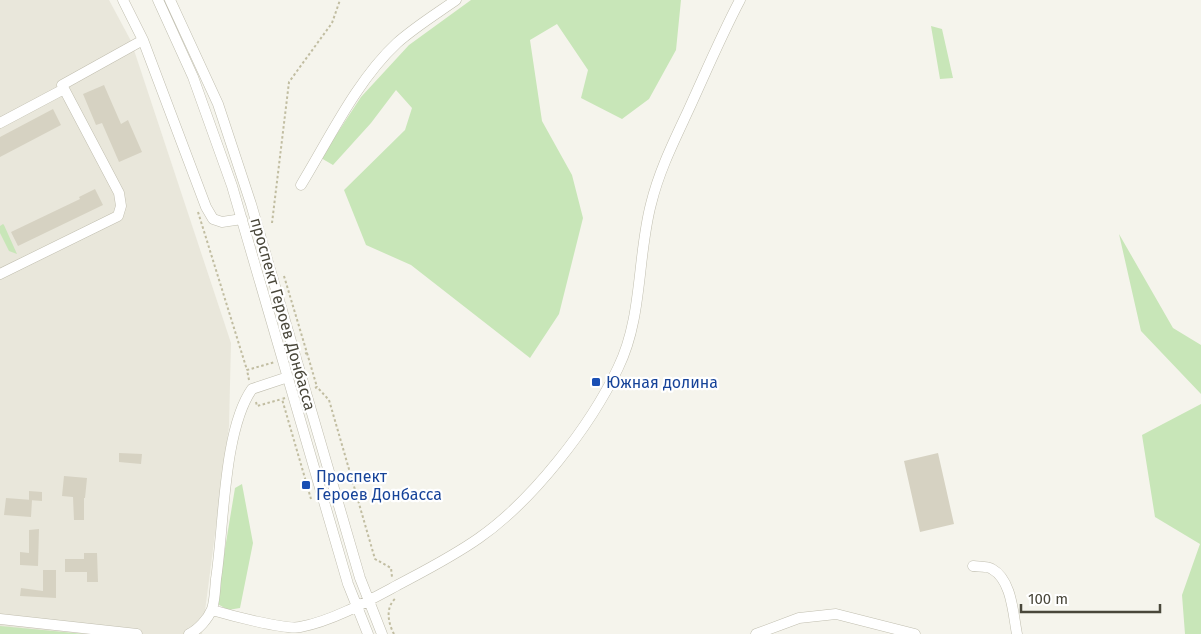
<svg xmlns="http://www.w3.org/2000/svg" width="1201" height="634" font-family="'Fira Sans',sans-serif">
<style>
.residential{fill:#e9e7db}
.green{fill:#c8e6b8}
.building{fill:#d6d2c2}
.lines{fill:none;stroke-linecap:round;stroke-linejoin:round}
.minor-casing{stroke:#c0beaf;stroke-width:11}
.path{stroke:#c1bda1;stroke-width:2;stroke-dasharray:2.5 2.5;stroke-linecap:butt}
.minor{stroke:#fff;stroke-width:10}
.transit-dot{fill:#1a4fb4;stroke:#fff;stroke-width:2}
.labels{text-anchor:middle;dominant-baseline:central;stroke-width:4.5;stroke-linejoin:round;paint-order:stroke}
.street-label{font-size:16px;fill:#49473a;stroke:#fff}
.transit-label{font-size:16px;fill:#164399;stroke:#fff;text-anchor:start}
</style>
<rect width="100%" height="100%" fill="#f5f4ec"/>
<path class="residential" d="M0 0H109L131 41 231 343 229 426 202 634H0Z"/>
<path class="green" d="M471 0H681L676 50 649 99 622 119 581 98 588 70 557 24 530 40 542 121 572 175 583 218 559 314 530 358 411 265 366 245 344 190 405 130 412 108 396 90 371 123 333 165 321 158 361 97 409 45Z
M931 26 942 29 953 78 940 79Z
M3 224 4 225 17 254 9 251 0 233V226Z
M1119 234 1173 328 1201 345V394L1141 331Z
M1201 404V634H1185L1182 595 1200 544 1155 517 1142 435Z
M242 484 253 543 240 608 228 610 216 603 235 488Z
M0 626 85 634H0Z"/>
<path class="building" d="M104 85 121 124 128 120 142 152 119 162 102 123 96 125 83 94Z
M53 109 61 125 0 157V137Z
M95 189 103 205 18 246 11 232 80 199 79 197Z
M119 453 142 454 141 464 119 462Z
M938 453 954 524 920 532 904 461Z
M64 476 87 478 85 498H84V520H74L73 497 62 496Z
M29 491 42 492V501L29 500Z
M6 498 32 500 31 517 4 515Z
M39 529 38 566 20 565V552L29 553V530Z
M84 553H97L98 582H87V572H65V559H84Z
M43 570H56V598L20 596 21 588 43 591Z"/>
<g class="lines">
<defs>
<path id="minor" d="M123 0 143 40 206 207 213 219 222 222 242 219
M158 0 193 77 232 186 348 584 368 634
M170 0 218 104 251 204 360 578 382 634
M0 123 64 89
M301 185C329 139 357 80 397 43 415 27 436 14 456 0
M0 274 118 216 121 206 119 193 62 85 143 40
M973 566C978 567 987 566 992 569 1012 580 1013 614 1017 634
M212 610C229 615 285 630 300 627 332 621 368 601 396 586 424 571 452 557 479 538 532 501 590 427 618 368 643 317 637 257 651 204 659 171 674 141 688 111 705 74 721 36 740 0
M0 619 137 634
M189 634C198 630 208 619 212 609 215 600 215 589 216 579 224 528 223 430 252 389L288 377
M756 634 799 618 836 614 915 634"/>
</defs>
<use href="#minor" class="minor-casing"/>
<path class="path" d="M198 212 247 370
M272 223 289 82 332 23 340 0
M284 276 307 353 304 354
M307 353 317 387
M249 380 247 370 275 362
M315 388 317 387 329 400 375 559 391 568 392 577
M285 398 282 399 311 499
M256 402 257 406 282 399
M394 634C388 623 385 607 396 598"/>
<use href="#minor" class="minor"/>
</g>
<g class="transit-dot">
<rect x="591" y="377" width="10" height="10" rx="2.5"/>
<rect x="301" y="480" width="10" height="10" rx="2.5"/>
</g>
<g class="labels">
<g class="street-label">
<text transform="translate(283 314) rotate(74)">проспект Героев Донбасса</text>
</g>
<g class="transit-label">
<text x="606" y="382">Южная долина</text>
<text x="316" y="476">Проспект<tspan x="316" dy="18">Героев Донбасса</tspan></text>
</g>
</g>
<path d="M1021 604v8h139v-8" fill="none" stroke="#49473a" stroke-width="2.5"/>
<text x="1028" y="604" font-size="15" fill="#49473a" stroke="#ffffff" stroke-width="4" paint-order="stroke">100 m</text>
</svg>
